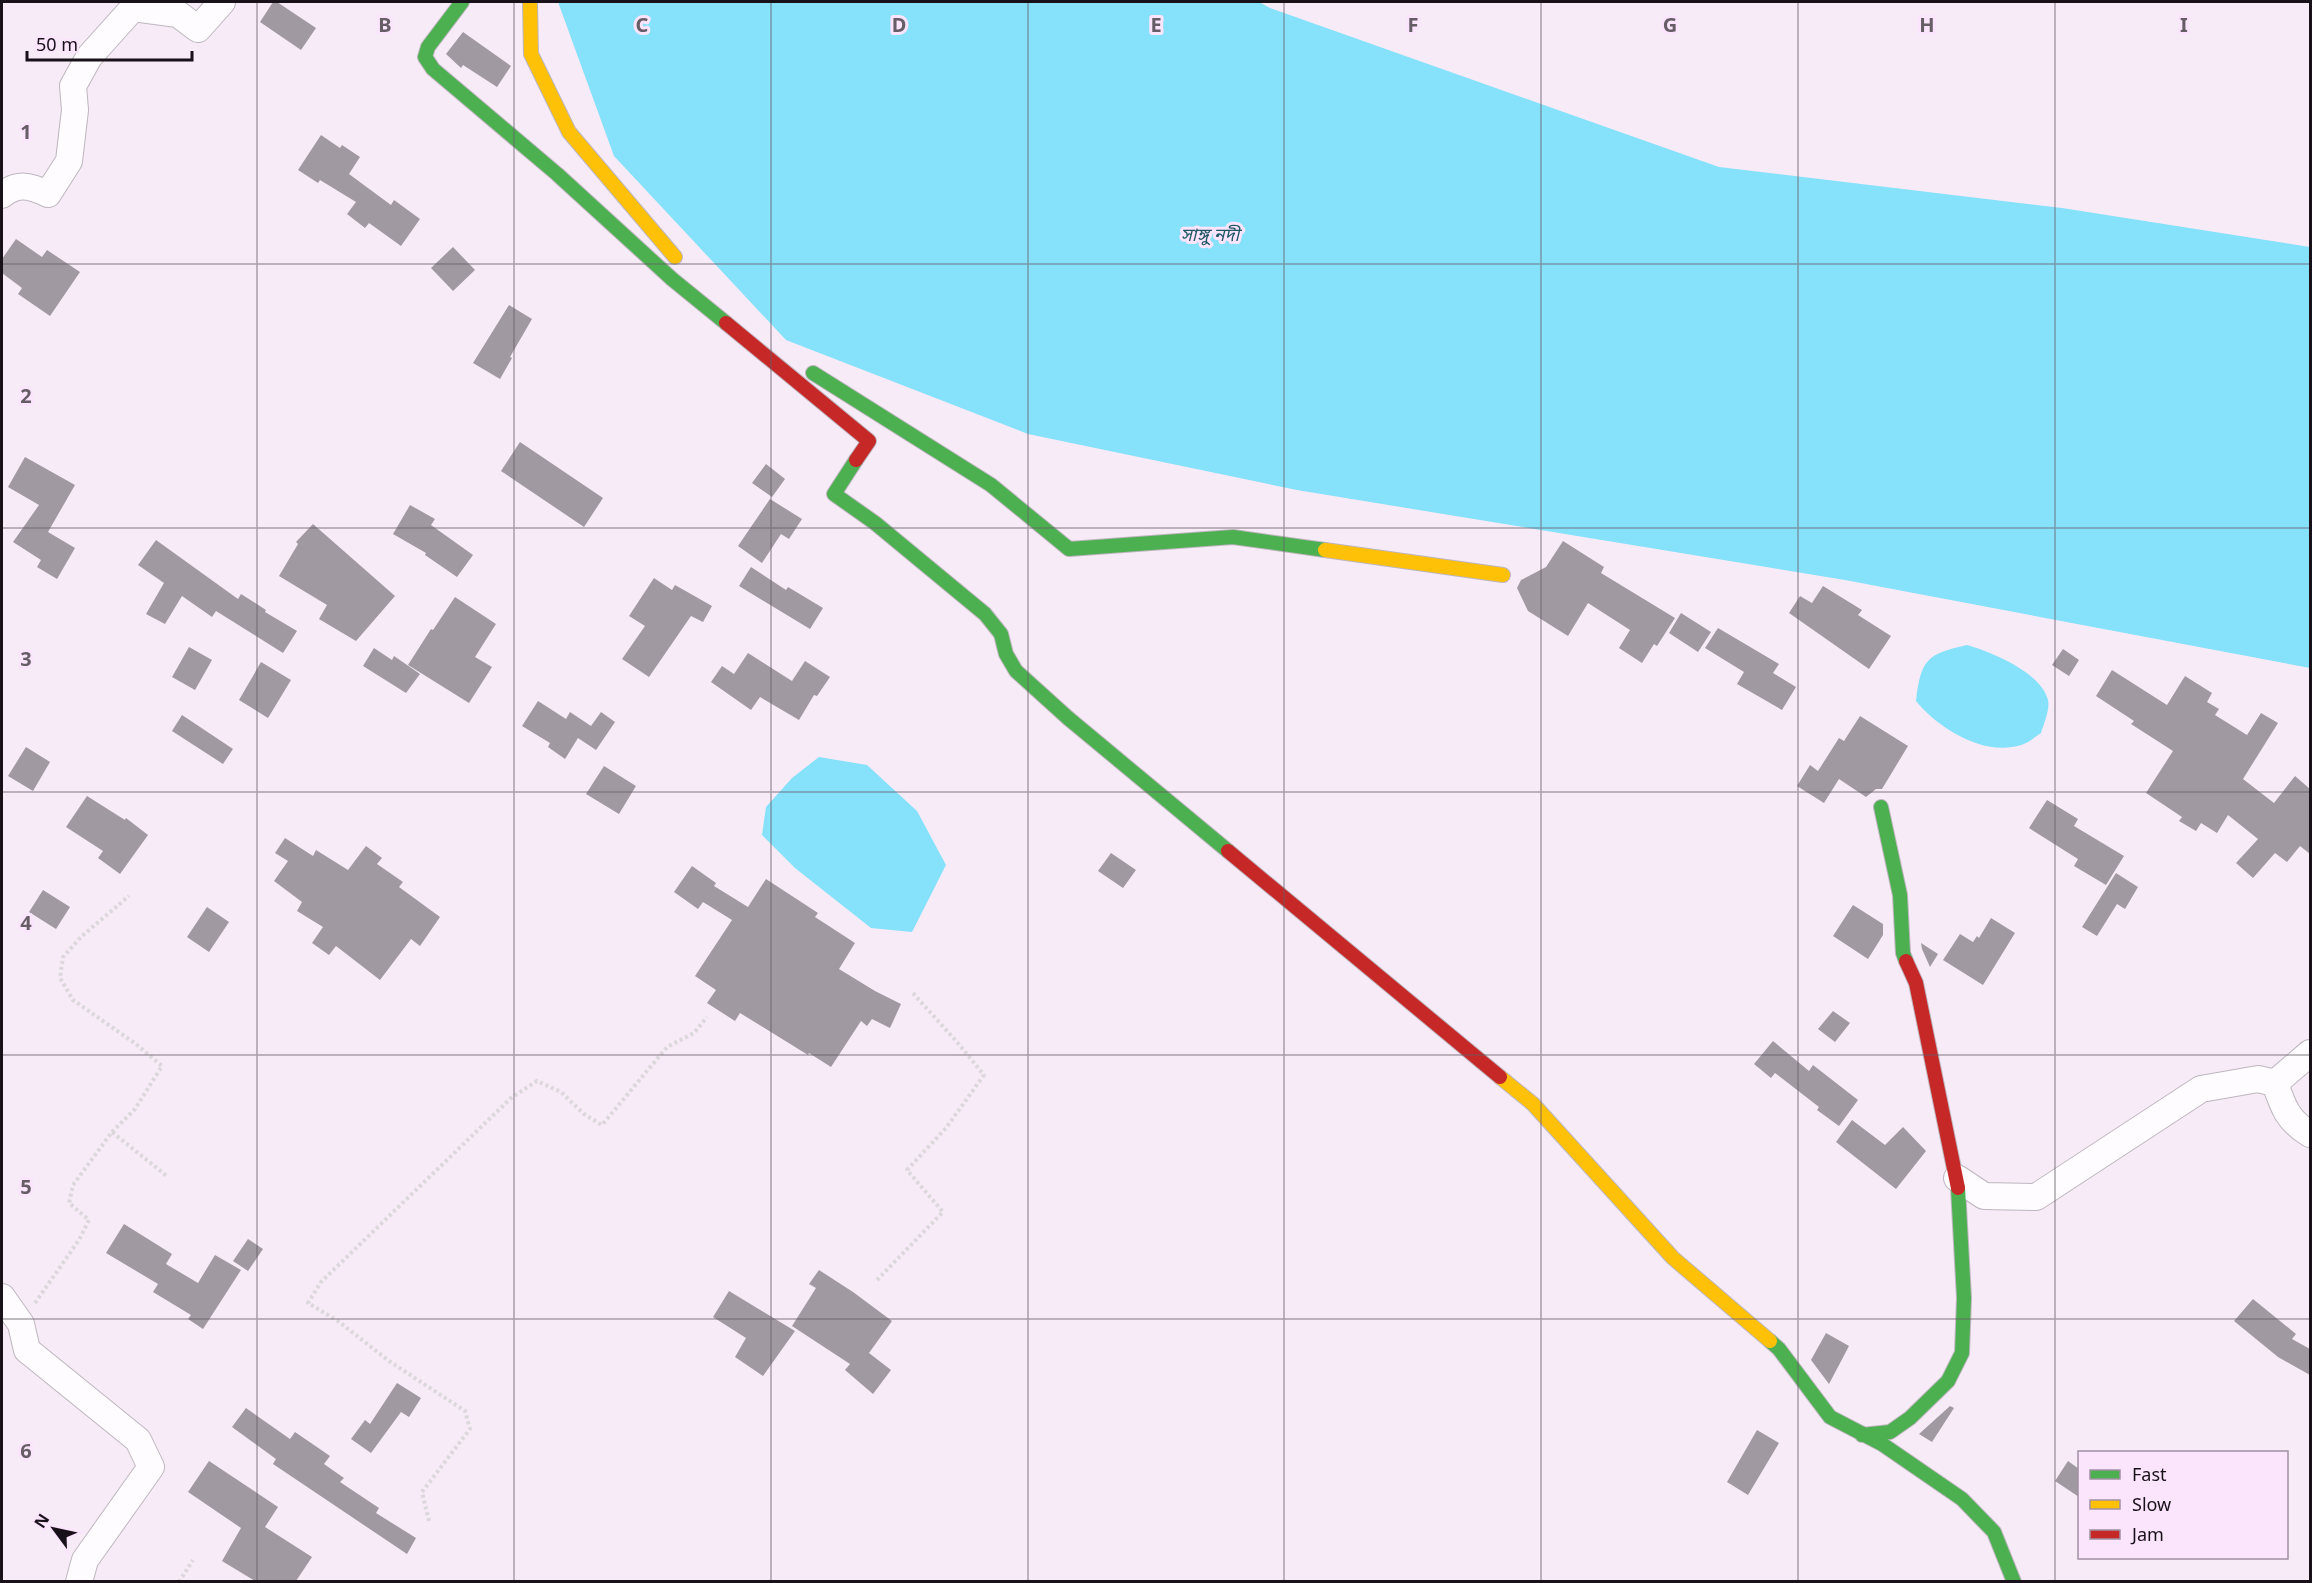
<svg xmlns="http://www.w3.org/2000/svg" width="2312" height="1583" font-family="'Noto Sans','Noto Sans Bengali',sans-serif">
<style>
.water{fill:#86e1fa}
.building{fill:#a199a2}
.lines{fill:none;stroke-linecap:round;stroke-linejoin:round}
.street-casing{stroke:#beb6bf;stroke-width:28}
.fast-casing{stroke:#beb6bf;stroke-width:16}
.slow-casing{stroke:#beb6bf;stroke-width:16}
.jam-casing{stroke:#beb6bf;stroke-width:16}
.path{stroke:#dbd7db;stroke-width:4;stroke-dasharray:3 3;stroke-linecap:butt}
.street{stroke:#fefcfe;stroke-width:26}
.fast{stroke:#4caf50;stroke-width:14}
.slow{stroke:#ffc107;stroke-width:14}
.jam{stroke:#c62828;stroke-width:14}
.grid{fill:none;stroke:#665d67;stroke-width:1.5;stroke-opacity:0.55}
.labels{text-anchor:middle;dominant-baseline:central;stroke-width:6;stroke-linejoin:round;paint-order:stroke}
.water-label{font-size:18px;font-style:italic;fill:#205765;stroke:#fbe5fd}
.grid-label{font-size:20px;text-anchor:middle;font-weight:bold;fill:#665d67;stroke:#fbe5fd;stroke-width:6;stroke-linejoin:round;paint-order:stroke}
</style>
<rect width="100%" height="100%" fill="#f6ebf7"/>
<path class="water" d="M558 2H1259L1270 8 1719 167 2062 208 2310 247V668L1845 580 1297 490 1028 434 786 340 614 156Z
M1967 645C1991 652 2041 672 2048 700 2050 710 2044 723 2041 733 2035 737 2028 743 2021 745 1984 757 1938 728 1916 701 1921 659 1927 654 1967 645Z
M819 757 867 765 917 811 946 865 912 932 871 928 795 868 762 835 766 807 792 778Z"/>
<path class="building" d="M273 2H277L316 28 301 50 260 22Z
M463 32 511 66 497 87 463 65 461 68 446 54Z
M321 135 340 148 342 145 360 157 349 174 391 205 394 200 420 219 401 246 369 223 365 228 347 214 356 202 320 180 318 183 298 170Z
M16 239 42 257 47 250 80 272 50 316 18 294 22 288 2 273V259Z
M453 247 475 270 453 291 431 268Z
M509 305 532 319 510 357 512 358 500 379 473 363Z
M520 442 603 498 584 527 501 471Z
M25 457 75 485 48 532 75 548 57 579 37 567 41 560 13 542 39 505 8 487Z
M766 464 785 479 772 497 752 483Z
M770 499 802 519 789 539 781 534 762 563 738 546Z
M410 505 435 519 431 525 473 555 457 577 425 555 426 553 393 534Z
M313 524 395 596 356 641 319 619 327 605 279 576 298 544 296 542Z
M156 540 238 599 241 594 266 610 265 612 297 631 283 653 216 611 212 617 182 596 165 624 146 614 164 583 138 565Z
M1563 541 1604 567 1601 573 1675 618 1657 646 1654 644 1642 663 1619 648 1630 630 1588 603 1568 636 1528 611 1517 588 1521 580 1546 567Z
M751 567 786 590 788 587 823 608 810 629 739 586Z
M654 578 672 590 675 585 712 606 703 622 691 616 649 677 622 659 645 626 629 616Z
M1823 586 1862 610 1858 615 1891 636 1869 669 1789 613 1800 596 1812 603Z
M455 597 496 624 475 657 492 667 469 703 408 665 431 629 433 630Z
M1681 613 1711 632 1698 652 1669 633Z
M1718 628 1779 664 1773 673 1796 687 1782 710 1737 684 1744 672 1705 648Z
M189 647 212 660 195 690 172 677Z
M374 648 392 660 394 656 420 674 406 693 363 666Z
M2063 649 2079 660 2069 676 2052 665Z
M748 653 792 681 805 661 830 677 817 696 814 695 799 720 760 697 751 710 711 682 722 666 734 674Z
M261 662 291 680 268 718 239 700Z
M2112 670 2167 705 2185 676 2212 693 2207 702 2219 709 2215 715 2247 735 2261 713 2278 723 2243 779 2274 803 2295 776 2310 789V854L2300 846 2287 862 2275 853 2253 878 2236 863 2258 839 2228 815 2217 833 2201 823 2196 831 2179 821 2182 817 2146 793 2173 751 2131 724 2134 721 2096 696Z
M538 701 566 719 570 712 591 726 601 712 615 722 596 750 578 738 565 759 548 747 550 743 522 726Z
M182 715 233 749 223 764 172 731Z
M1860 716 1908 746 1882 789H1876L1866 797 1839 779 1824 803 1797 786 1810 765 1818 771 1839 738 1844 741Z
M26 747 50 762 33 791 8 776Z
M604 766 636 786 619 814 586 794Z
M87 796 125 820 126 818 148 835 120 874 98 858 103 851 66 827Z
M2047 800 2078 819 2074 826 2124 856 2106 885 2074 866 2078 859 2029 828Z
M285 838 313 856 316 850 348 870 366 846 382 858 377 864 403 882 399 887 440 917 420 946 411 939 380 980 336 946 329 955 312 943 323 927 297 911 302 902 274 881 288 861 275 853Z
M1111 853 1136 870 1123 888 1098 871Z
M692 866 716 883 714 886 748 907 766 879 818 913 815 917 855 943 839 969 875 991 901 1004 890 1028 872 1019 867 1026 861 1021 831 1067 809 1053 808 1055 740 1013 735 1021 707 1003 716 990 695 976 732 920 703 902 698 909 674 892Z
M2116 873 2138 887 2125 909 2117 904 2097 936 2082 927Z
M43 890 70 907 56 929 29 912Z
M1853 905 1883 924V935L1868 959 1833 936Z
M207 907 229 922 209 952 187 937Z
M1991 918 2015 933 1983 985 1943 960 1960 934 1973 942 1977 936 1979 938Z
M1921 943 1938 954 1930 967 1922 949Z
M1833 1011 1850 1023 1835 1042 1818 1029Z
M1773 1041 1809 1071 1813 1065 1858 1100 1839 1126 1817 1110 1819 1107 1775 1073 1771 1078 1754 1064Z
M1852 1120 1885 1145 1903 1127 1926 1151 1896 1189 1836 1142Z
M124 1224 172 1254 166 1264 198 1283 215 1255 241 1270 203 1329 188 1319 191 1315 153 1292 158 1284 106 1253Z
M248 1239 263 1249 248 1271 233 1261Z
M819 1270 853 1292 892 1321 869 1353 891 1370 873 1394 845 1370 850 1364 792 1326 816 1288 809 1284Z
M729 1291 795 1331 763 1376 735 1357 746 1338 713 1317Z
M2253 1299 2296 1334 2292 1339 2310 1349V1375L2278 1357 2234 1321Z
M1826 1333 1849 1346 1829 1384 1811 1360Z
M397 1383 421 1398 409 1417 401 1412 371 1453 351 1439 365 1420 370 1424Z
M1950 1406 1954 1408 1932 1442 1919 1434Z
M246 1408 290 1439 295 1432 330 1456 324 1464 344 1478 340 1482 379 1508 376 1513 416 1538 407 1554 273 1464 276 1459 232 1427Z
M1757 1430 1779 1443 1748 1495 1727 1482Z
M209 1461 278 1507 265 1527 312 1557 296 1581H255L222 1561 241 1528 188 1492Z
M2068 1461 2079 1469V1497L2055 1481Z"/>
<g class="lines">
<defs>
<path id="street" d="M2 195C18 182 31 186 48 194L69 161 75 110 73 86 89 57 133 8 178 14 198 29 222 2
M2275 1083 2310 1053
M1957 1178 1984 1196 2036 1197 2201 1089 2258 1079 2275 1083C2283 1107 2288 1121 2310 1134
M2 1297 21 1324 27 1350 138 1440 151 1467 85 1560 79 1582"/>
<path id="fast" d="M462 2 428 47 425 57 433 69 557 174 672 279 726 323
M813 373 991 485 1069 549 1233 537 1325 550
M856 460 834 494 875 523 985 614 1001 634 1006 654 1016 671 1068 718 1228 851
M1881 807 1900 895 1903 953 1906 961
M1770 1341 1779 1349 1830 1417 1882 1444 1962 1499 1994 1532 2014 1582
M1862 1435 1890 1432 1910 1418 1948 1381 1962 1353 1964 1298 1958 1188"/>
<path id="slow" d="M530 2 531 54 569 132 675 257
M1325 550 1503 575
M1500 1077 1533 1104 1673 1258 1770 1341"/>
<path id="jam" d="M726 323 869 441 856 460
M1228 851 1500 1077
M1906 961 1916 983 1958 1188"/>
</defs>
<use href="#street" class="street-casing"/>
<use href="#fast" class="fast-casing"/>
<use href="#slow" class="slow-casing"/>
<use href="#jam" class="jam-casing"/>
<path class="path" d="M112 1132 135 1109 162 1066 136 1044 73 1000 60 978 63 957 82 936 129 896
M877 1280 943 1212 907 1170 946 1128 984 1075 957 1042 911 991
M35 1303 79 1240 89 1220 69 1203 73 1185 112 1132 168 1177
M429 1521 422 1492 470 1429 465 1411 389 1361 338 1321 308 1303 321 1282 511 1098 537 1081 561 1092 584 1114 602 1125 667 1047 694 1033 707 1017
M179 1582 193 1560"/>
<use href="#street" class="street"/>
<use href="#fast" class="fast"/>
<use href="#slow" class="slow"/>
<use href="#jam" class="jam"/>
</g>
<path class="grid" d="M257 2V1582M514 2V1582M771 2V1582M1028 2V1582M1284 2V1582M1541 2V1582M1798 2V1582M2055 2V1582M2 264H2310M2 528H2310M2 792H2310M2 1055H2310M2 1319H2310"/>
<g class="labels">
<g class="water-label">
<text x="1210" y="234">সাঙ্গু নদী</text>
</g>
</g>
<g class="grid-label">
<text x="385" y="32">B</text>
<text x="642" y="32">C</text>
<text x="899" y="32">D</text>
<text x="1156" y="32">E</text>
<text x="1413" y="32">F</text>
<text x="1670" y="32">G</text>
<text x="1927" y="32">H</text>
<text x="2184" y="32">I</text>
<text x="26" y="139">1</text>
<text x="26" y="403">2</text>
<text x="26" y="666">3</text>
<text x="26" y="930">4</text>
<text x="26" y="1194">5</text>
<text x="26" y="1458">6</text>
</g>
<rect width="2312" height="1583" fill="none" stroke="#191119" stroke-width="6"/>
<rect x="2078" y="1451" width="210" height="108" fill="#fbe5fd" stroke="#a190a2" stroke-width="1.5"/>
<rect x="2090" y="1470" width="30" height="9" fill="#4caf50" stroke="#a190a2" stroke-width="1.5"/>
<text x="2132" y="1481" font-size="18" fill="#191119">Fast</text>
<rect x="2090" y="1500" width="30" height="9" fill="#ffc107" stroke="#a190a2" stroke-width="1.5"/>
<text x="2132" y="1511" font-size="18" fill="#191119">Slow</text>
<rect x="2090" y="1530" width="30" height="9" fill="#c62828" stroke="#a190a2" stroke-width="1.5"/>
<text x="2132" y="1541" font-size="18" fill="#191119">Jam</text>
<g transform="translate(54 1529) rotate(303)" stroke="#fbe5fd" stroke-width="4.5" paint-order="stroke">
<path d="M0-4.5L10 22L0 15L-10 22Z" fill="#191119"/>
<text y="-9" font-size="16" font-weight="bold" text-anchor="middle" fill="#191119">N</text>
</g>
<path d="M27 51v9h165v-9" fill="none" stroke="#191119" stroke-width="3"/>
<text x="36" y="51" font-size="18" fill="#191119" stroke="#fbe5fd" stroke-width="4.5" paint-order="stroke">50 m</text>
</svg>
